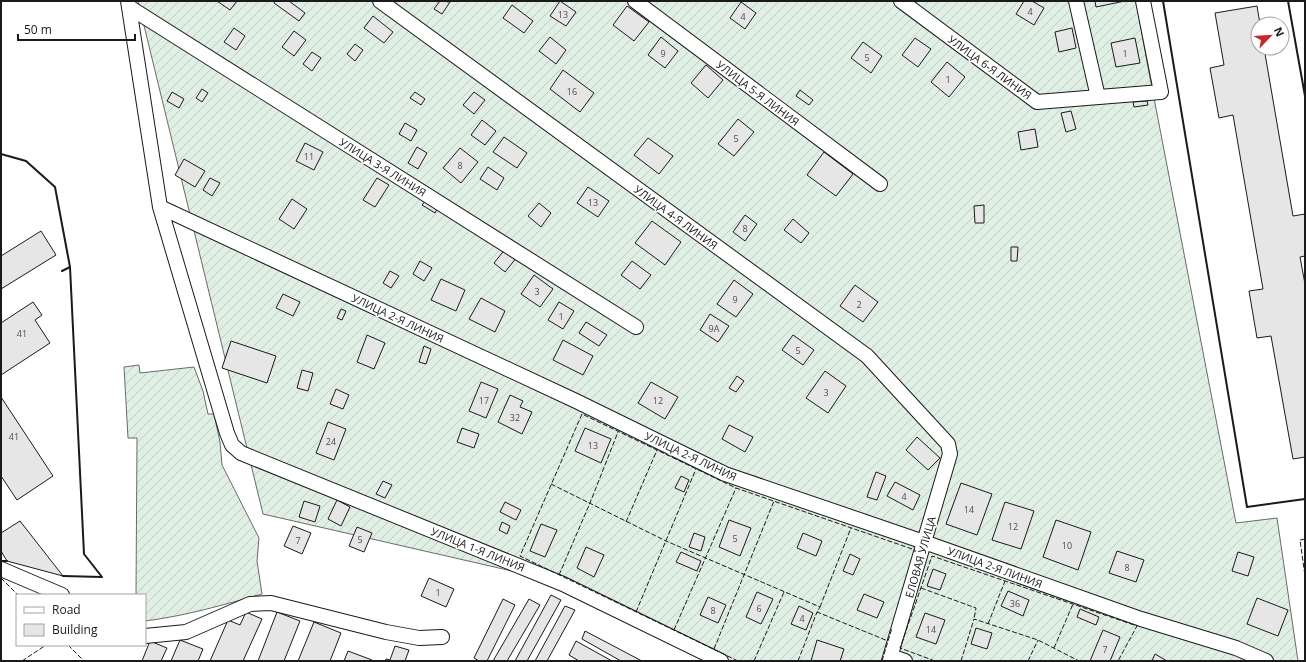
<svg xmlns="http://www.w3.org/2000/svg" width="1306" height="662" font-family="'Open Sans',sans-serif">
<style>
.garden{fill:url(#garden-furrows);stroke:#6a6a6a}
.building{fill:#e6e6e6;stroke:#1a1a1a}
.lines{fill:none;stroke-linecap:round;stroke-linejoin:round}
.minor-casing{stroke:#1a1a1a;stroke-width:16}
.minor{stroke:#fff;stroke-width:14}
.fence{stroke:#1a1a1a;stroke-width:1;stroke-dasharray:5 2;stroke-linecap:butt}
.wall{stroke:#1a1a1a;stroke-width:2}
.labels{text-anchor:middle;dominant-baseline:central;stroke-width:3;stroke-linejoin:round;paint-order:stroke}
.number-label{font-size:9px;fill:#4d4d4d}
.street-label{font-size:11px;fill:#1a1a1a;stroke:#fff}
</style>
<defs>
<pattern id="garden-furrows" width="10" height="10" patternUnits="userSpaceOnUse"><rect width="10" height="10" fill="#e0efe3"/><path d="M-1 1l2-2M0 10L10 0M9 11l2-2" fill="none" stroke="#c0ccc2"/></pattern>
</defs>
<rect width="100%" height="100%" fill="#fff"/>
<path class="garden" d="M138 1H1136L1148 67 1236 523 1277 518 1298 661H719L573 585 263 514Z
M139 365 140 373 194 367 203 391 208 414H214L220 442 222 465 259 538 257 561 262 594C223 605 185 616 145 621V595H136L137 438H128L124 367Z"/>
<path class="building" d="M217 1H237L230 10Z
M275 1H289L305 13 299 21 274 3Z
M440 1 450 2 442 14 434 9Z
M560 1 576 12 566 26 550 16Z
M1024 1H1032L1044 8 1034 25 1016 14Z
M1095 1H1125L1096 7Z
M741 2 756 13 745 29 730 18Z
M512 5 533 21 524 33 503 18Z
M627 6 649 22 634 41 613 25Z
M1257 6 1260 24H1258V48H1264L1293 216 1305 214V256L1300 257 1305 284V457L1293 459 1271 336 1257 338 1249 291 1263 289 1233 115 1219 118 1210 68 1224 65 1215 13Z
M373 16 393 32 384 43 364 28Z
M234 28 245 36 236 50 224 42Z
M1072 28 1076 48 1059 52 1055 32Z
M294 31 306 40 294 56 282 47Z
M550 37 566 50 556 64 539 51Z
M661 37 678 51 665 68 648 55Z
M915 38 931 49 918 67 902 55Z
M1135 38 1140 63 1116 67 1111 43Z
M863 42 882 56 871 73 851 58Z
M355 44 363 50 355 61 347 54Z
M312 52 321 58 312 71 303 64Z
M947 62 965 77 949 97 931 82Z
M706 65 723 80 708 98 691 83Z
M563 70 594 93 580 112 550 89Z
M202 89 208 93 202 102 196 98Z
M800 90 813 100 809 105 796 96Z
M172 92 184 99 179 108 167 101Z
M415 92 425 99 421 105 410 98Z
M474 92 485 100 474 114 463 105Z
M1147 101 1148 105 1134 107 1133 102Z
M1071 111 1076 129 1066 132 1061 113Z
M738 119 754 132 734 156 718 144Z
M482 120 496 131 485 145 471 135Z
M405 123 417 130 411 141 399 134Z
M1035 129 1038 147 1021 150 1018 132Z
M504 137 527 153 517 168 493 152Z
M648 138 673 156 659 174 634 155Z
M305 143 323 152 314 170 296 161Z
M417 147 427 153 418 169 408 163Z
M460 148 478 162 461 183 443 168Z
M824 152 853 174 836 196 807 175Z
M184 159 205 171 195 187 175 175Z
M488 167 504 178 497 190 480 179Z
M210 178 220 183 212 196 203 190Z
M377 178 389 185 375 207 363 200Z
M588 187 609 201 598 217 577 203Z
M292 199 307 209 294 229 279 219Z
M426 200 438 207 435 213 422 205Z
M539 203 551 213 541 227 528 216Z
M984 205V223H975L974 206Z
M745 215 757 224 745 241 733 232Z
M793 219 809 233 801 243 784 230Z
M652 221 681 242 665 265 635 243Z
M41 231 56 255 1 289V256Z
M1011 247H1018L1017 261H1011Z
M506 248 517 257 505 272 494 263Z
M420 261 432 268 424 281 413 274Z
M632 261 651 275 640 289 621 275Z
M390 271 399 276 391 288 383 283Z
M534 275 553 289 540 307 521 294Z
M441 279 465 290 456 311 431 300Z
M734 280 753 294 736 317 717 304Z
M855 285 878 302 863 322 840 306Z
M283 294 300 302 293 316 276 308Z
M481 298 505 311 495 332 469 319Z
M33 302 42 315 35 320 50 343 1 375V323Z
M559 302 574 311 563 329 548 320Z
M341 309 346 311 342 320 337 318Z
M710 314 729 326 718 342 700 330Z
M586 322 607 335 599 346 579 333Z
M367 335 385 343 374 369 357 362Z
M793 335 814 350 803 365 782 350Z
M563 340 593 356 583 375 553 360Z
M231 341 276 356 267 383 222 368Z
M424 346 431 349 426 364 419 362Z
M302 370 313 373 308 391 297 388Z
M825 371 846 386 828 413 806 398Z
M737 376 744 381 736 392 729 388Z
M481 382 498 389 486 418 469 411Z
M651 382 678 397 665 419 638 403Z
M336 389 349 395 343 409 330 404Z
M510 395 523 401 520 407 532 412 522 434 498 422Z
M1 397 53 476 17 500 1 476Z
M328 422 346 429 334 460 316 453Z
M729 425 753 437 745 452 722 439Z
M462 428 479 434 474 448 457 442Z
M585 428 611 439 601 463 575 451Z
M917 437 940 458 928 470 906 450Z
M876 472 886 476 877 500 867 497Z
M681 476 689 480 684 492 675 488Z
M383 481 392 485 385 498 376 494Z
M895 482 920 495 913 510 887 496Z
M961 483 992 494 977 535 946 524Z
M337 500 350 507 341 526 328 519Z
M304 501 320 506 315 522 299 517Z
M505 502 521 510 516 520 500 512Z
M1005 502 1034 511 1021 549 992 540Z
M729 520 751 528 740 556 719 547Z
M1056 520 1091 532 1078 570 1043 557Z
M20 521 63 576 7 561 1 551V533Z
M502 522 510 526 507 534 499 530Z
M541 524 557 530 545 557 530 551Z
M293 526 311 533 302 554 284 546Z
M357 527 372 533 364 552 349 546Z
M694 533 705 537 701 551 689 547Z
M803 533 822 541 816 556 797 548Z
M586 547 604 555 594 577 577 568Z
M1117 551 1144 560 1136 582 1109 573Z
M681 552 701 561 697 571 676 562Z
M1238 552 1254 557 1248 576 1232 571Z
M850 554 860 559 853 575 843 571Z
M933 569 946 574 940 590 927 586Z
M429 578 454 589 446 607 421 596Z
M1008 591 1029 600 1023 616 1001 606Z
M757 592 773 599 761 624 746 617Z
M864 594 884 602 877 618 857 610Z
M551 595 561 600 527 661H515Z
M708 597 726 605 718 623 700 615Z
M1257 598 1288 610 1278 636 1247 624Z
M503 599 515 605 487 661H479L474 658Z
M529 599 540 605 507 661H493Z
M565 606 575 610 547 661H535Z
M799 606 813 613 806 630 791 624Z
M1080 609 1099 617 1096 625 1077 617Z
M246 612 262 619 243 661H210L228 620 240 625Z
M277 612 300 621 284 661H258Z
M925 613 945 620 936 644 916 637Z
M314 622 341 633 330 661H298Z
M976 628 992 633 987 649 971 644Z
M1103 630 1120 637 1110 661H1090Z
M585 631 642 661H621L582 639Z
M180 640 203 649 198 661H171Z
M817 640 844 649 840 661H811Z
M150 641 167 648 161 661H142Z
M576 641 612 661H579L569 655Z
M395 646 409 650 405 661H385L386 659 390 660Z
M348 651 372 660V661H344Z
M1155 654 1167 661H1152Z"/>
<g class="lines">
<defs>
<path id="minor" d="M128 1 160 207 227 433 232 445 241 453 563 584 721 661
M380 1 867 356 948 444 950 454 889 661
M635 1 880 184
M901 1 1037 102 1161 92 1143 1
M1076 1 1098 97
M129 7 636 327
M160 207 576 401 725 474 924 542 1141 619 1236 648 1266 661
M1 569 15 575 62 595
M145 636 186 632 250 604 271 603 386 632 419 638 442 637
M891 656 905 661"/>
</defs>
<use href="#minor" class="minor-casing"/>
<use href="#minor" class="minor"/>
<path class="fence" d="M551 484 666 541 820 607 817 612 888 641
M626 522 657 450
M1305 539 1300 540 1305 576
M559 575 590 503 618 432
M1 578 18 595
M921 588 976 608 974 619
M820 607 851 528
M636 612 696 469
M988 624 1005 581
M674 630 736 488
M68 645 84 661
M1054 648 1073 604
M714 649 774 501
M22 661 46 645
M738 661 520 556 582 414 736 488 915 550V552
M754 661 784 592
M798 661 817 612
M882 661 892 628
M935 661 900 648 932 556 1137 626 1118 661
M961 661 974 619 1038 640 1079 661
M1028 661 1038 640"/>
<path class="wall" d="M1163 1 1247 507 1305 499
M1288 1 1305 96
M1 154 26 161 55 187 70 267 84 554 102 577 63 576
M62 271 70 267
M1 561H7"/>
</g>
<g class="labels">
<g class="number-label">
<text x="1030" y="11">4</text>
<text x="563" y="14">13</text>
<text x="743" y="16">4</text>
<text x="663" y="53">9</text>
<text x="1125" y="53">1</text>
<text x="867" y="57">5</text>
<text x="948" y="79">1</text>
<text x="572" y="91">16</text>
<text x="736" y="138">5</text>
<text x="309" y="156">11</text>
<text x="460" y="165">8</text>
<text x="593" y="202">13</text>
<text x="745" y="228">8</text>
<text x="537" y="291">3</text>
<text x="735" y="299">9</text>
<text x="859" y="304">2</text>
<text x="561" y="316">1</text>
<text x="714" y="328">9А</text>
<text x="22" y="333">41</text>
<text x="798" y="350">5</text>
<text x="826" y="392">3</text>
<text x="484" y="400">17</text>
<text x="658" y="400">12</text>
<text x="515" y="417">32</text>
<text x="14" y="436">41</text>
<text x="331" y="441">24</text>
<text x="593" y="445">13</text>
<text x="904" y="496">4</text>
<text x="969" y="509">14</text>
<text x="1013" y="526">12</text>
<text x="735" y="538">5</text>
<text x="360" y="539">5</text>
<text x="298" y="540">7</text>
<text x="1067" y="545">10</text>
<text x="1127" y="567">8</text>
<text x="438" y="592">1</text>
<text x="1015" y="603">36</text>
<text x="759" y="608">6</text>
<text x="713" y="610">8</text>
<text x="802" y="618">4</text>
<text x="931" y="629">14</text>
<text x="1105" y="649">7</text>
</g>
<g class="street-label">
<text transform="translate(990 67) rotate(36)">УЛИЦА 6-Я ЛИНИЯ</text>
<text transform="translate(758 93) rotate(37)">УЛИЦА 5-Я ЛИНИЯ</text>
<text transform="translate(383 167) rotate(32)">УЛИЦА 3-Я ЛИНИЯ</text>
<text transform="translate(676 217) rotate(36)">УЛИЦА 4-Я ЛИНИЯ</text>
<text transform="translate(398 318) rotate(25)">УЛИЦА 2-Я ЛИНИЯ</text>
<text transform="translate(691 456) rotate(25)">УЛИЦА 2-Я ЛИНИЯ</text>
<text transform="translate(478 549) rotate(22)">УЛИЦА 1-Я ЛИНИЯ</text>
<text transform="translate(920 557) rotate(-74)">ЕЛОВАЯ УЛИЦА</text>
<text transform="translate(995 567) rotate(20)">УЛИЦА 2-Я ЛИНИЯ</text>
</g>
</g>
<rect width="1306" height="662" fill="none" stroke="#1a1a1a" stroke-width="4"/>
<rect x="16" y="594" width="130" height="52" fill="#ffffff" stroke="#a3a3a3"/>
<rect x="24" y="607" width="20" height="6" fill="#ffffff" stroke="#a3a3a3"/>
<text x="52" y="614" font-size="12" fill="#1a1a1a">Road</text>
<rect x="24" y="624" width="20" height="12" fill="#e6e6e6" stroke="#a3a3a3"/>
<text x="52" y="634" font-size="12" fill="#1a1a1a">Building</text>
<g transform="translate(1270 36) rotate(65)"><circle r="19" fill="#ffffff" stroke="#a3a3a3"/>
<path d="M0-3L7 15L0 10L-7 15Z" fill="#c62828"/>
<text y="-6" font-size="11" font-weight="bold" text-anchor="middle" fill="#1a1a1a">N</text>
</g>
<path d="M18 34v6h117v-6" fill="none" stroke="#1a1a1a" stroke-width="2"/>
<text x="24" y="34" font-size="12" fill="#1a1a1a" stroke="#ffffff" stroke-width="3" paint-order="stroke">50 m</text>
</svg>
